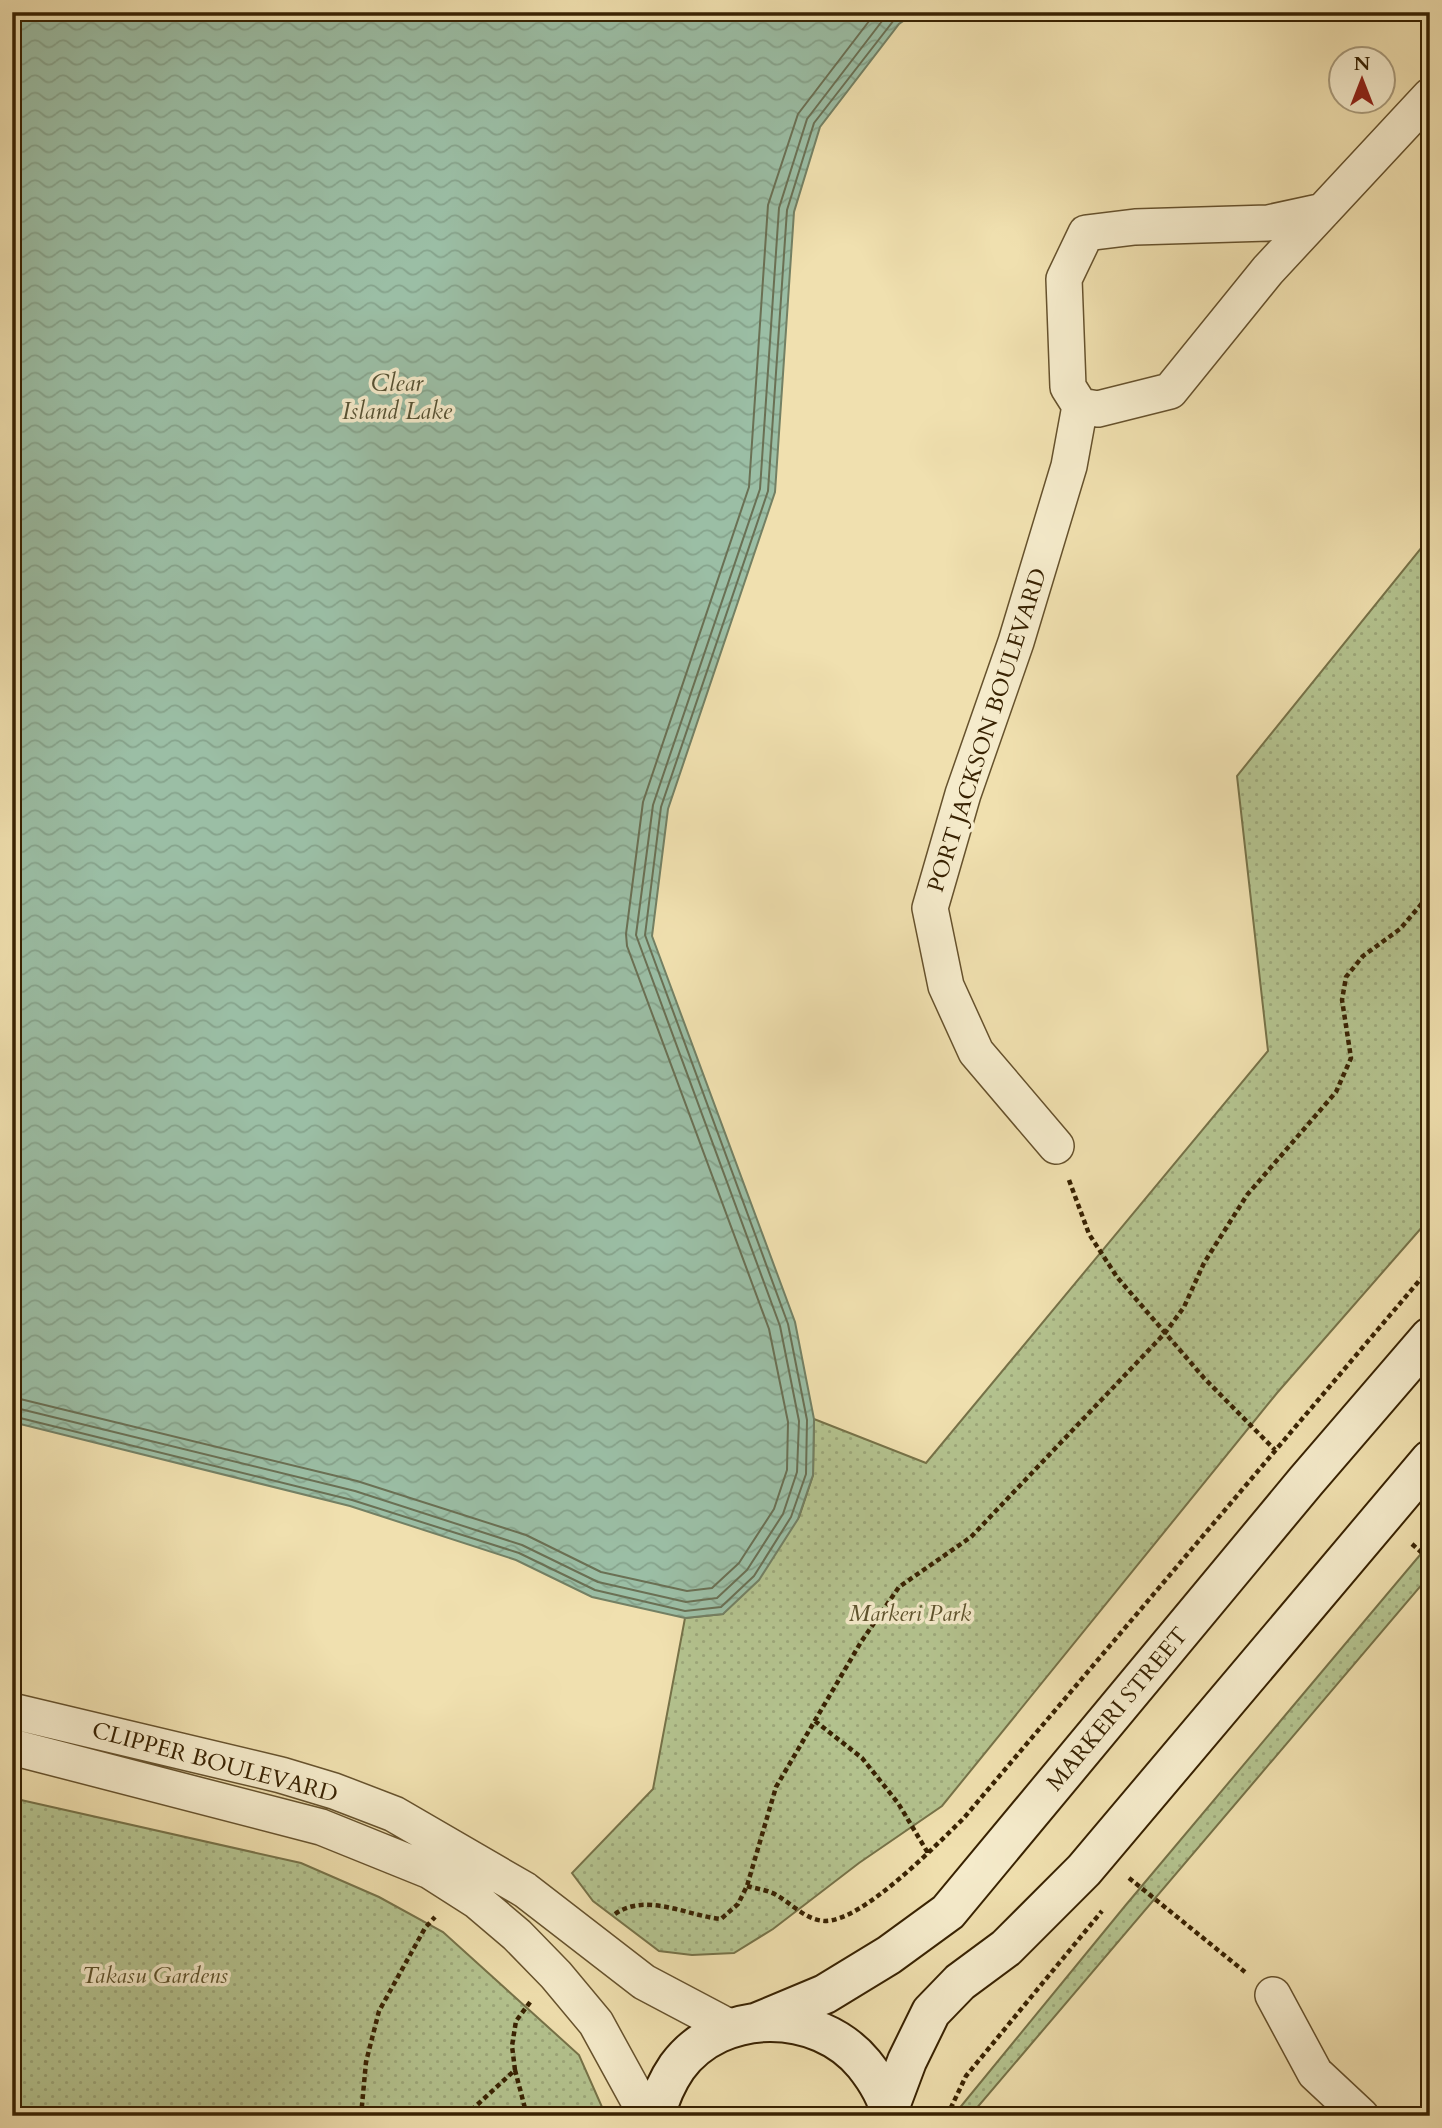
<svg xmlns="http://www.w3.org/2000/svg" width="1442" height="2128" font-family="Cardo,serif">
<style>
.park{fill:url(#park-dots);stroke:#767248;stroke-width:2}
.water{fill:url(#water-waves);stroke:#738064;stroke-width:2}
.lines{fill:none;stroke-linecap:round;stroke-linejoin:round}
.shore{stroke:#6a7054;stroke-width:2}
.street-casing{stroke:#66522d;stroke-width:38}
.secondary-casing{stroke:#382202;stroke-width:42}
.path{stroke:#382202;stroke-width:4.5;stroke-dasharray:5 3.5;stroke-linecap:butt}
.street{stroke:#f5ebcb;stroke-width:35}
.secondary{stroke:#f5ebcb;stroke-width:38}
.labels{text-anchor:middle;dominant-baseline:central;stroke-width:7;stroke-linejoin:round;paint-order:stroke}
.street-label{font-size:23px;fill:#382202;stroke:#f5ebcb}
.park-label{font-size:23px;font-style:italic;fill:#5d522c;stroke:#f5ebcb}
.water-label{font-size:24px;font-style:italic;fill:#565133;stroke:#f5ebcb}
</style>
<defs>
<pattern id="park-dots" width="8" height="8" patternUnits="userSpaceOnUse" patternTransform="scale(1.75)"><rect width="8" height="8" fill="#b4c38f"/><path d="M2 2h.1M6 6h.1" fill="none" stroke="#9ca77a" stroke-width="1.8" stroke-linecap="round"/></pattern>
<pattern id="water-waves" width="16" height="10" patternUnits="userSpaceOnUse" patternTransform="scale(1.75)"><rect width="16" height="10" fill="#9bbea5"/><path d="M0 5q4-4 8 0t8 0" fill="none" stroke="#86a38c"/></pattern>
</defs>
<rect width="100%" height="100%" fill="#f0e0af"/>
<filter id="stains"><feTurbulence type="fractalNoise" baseFrequency=".00286" numOctaves="4"/><feColorMatrix values="0 0 0 0 .2 0 0 0 0 .09 0 0 0 0 .02 0 0 0 .5 -.17"/></filter>
<radialGradient id="worn" r=".72"><stop offset=".6" stop-color="#630" stop-opacity="0"/><stop offset="1" stop-color="#630" stop-opacity=".3"/></radialGradient>
<path class="park" d="M1430 537V1218L1277 1393 942 1806 859 1863 773 1929 734 1953 692 1955 659 1951 593 1901 572 1873 653 1789 685 1618 723 1614 799 1517 813 1475 814 1419 926 1463 1268 1051 1237 776Z
M1430 1543V1575L970 2116H953L1125 1906Z
M12 1798 301 1863 379 1897 443 1932 579 2055 606 2116H12Z"/>
<path class="water" d="M12 12H916L899 24 820 127 794 212 775 492 668 809 652 936 795 1322 814 1419 813 1475 798 1519 759 1580 723 1614 685 1618 592 1597 516 1560 350 1506 12 1422Z"/>
<g class="lines">
<path class="shore" d="M12 1397 357 1481 526 1535 601 1572 687 1591 712 1588 739 1563 774 1509 787 1470 788 1422 769 1329 627 946 626 934 643 802 749 487 768 205 798 114 876 12
M12 1407 355 1491 522 1545 598 1582 686 1602 717 1598 747 1570 783 1514 797 1472 799 1421 780 1326 636 935 653 805 760 489 779 208 807 119 889 12
M12 1416 352 1500 519 1553 595 1590 685 1611 721 1607 754 1576 791 1517 806 1474 807 1420 788 1324 645 935 661 807 768 491 787 210 814 123 894 20 904 12"/>
<defs>
<path id="street" d="M1323 211 1268 223 1135 227 1086 233 1064 279 1068 387 1080 406 1098 409 1170 391 1268 270 1430 96
M1056 1146 976 1052 946 986 930 908 963 794 1016 642 1069 466 1080 406
M12 1711 281 1775 334 1791 394 1814 525 1890 644 1982 731 2028
M12 1747 321 1827 430 1871 477 1901 517 1935 556 1975 596 2023 647 2116
M1273 1995 1315 2073 1361 2116"/>
<path id="secondary" d="M758 2022 825 1994 889 1955 948 1912 1306 1481 1430 1337
M889 2109 907 2061 931 2012 960 1982 1006 1948 1084 1870 1430 1460
M655 2116C660 2098 666 2083 677 2067 721 2007 818 2008 864 2064 876 2079 887 2097 891 2116"/>
</defs>
<use href="#street" class="street-casing"/>
<use href="#secondary" class="secondary-casing"/>
<path class="path" d="M1069 1180 1089 1234 1117 1277 1204 1378 1275 1450
M1412 1544 1430 1560
M815 1721 862 1758 898 1803 928 1853
M1129 1878 1245 1972
M747 1886C757 1889 769 1890 778 1896 793 1905 806 1920 825 1921 863 1921 936 1845 963 1819L1430 1268
M615 1914C646 1892 688 1916 721 1919L738 1904 747 1886 776 1787 861 1642 899 1587 971 1537 1165 1333 1184 1307 1204 1263 1247 1195 1336 1092 1351 1058 1342 1000 1346 977 1363 956 1400 929 1430 894
M515 2070 527 2116
M361 2116 366 2062 379 2011 425 1928 435 1917
M465 2116 515 2070 512 2046 516 2021 531 2001
M947 2116 966 2076 1102 1911"/>
<use href="#street" class="street"/>
<use href="#secondary" class="secondary"/>
</g>
<g class="labels">
<g class="street-label">
<text transform="translate(987 730) rotate(-72)">PORT JACKSON BOULEVARD</text>
<text transform="translate(1117 1709) rotate(-50)">MARKERI STREET</text>
<text transform="translate(215 1762) rotate(15)">CLIPPER BOULEVARD</text>
</g>
<g class="park-label">
<text x="910" y="1613">Markeri Park</text>
<text x="155" y="1975">Takasu Gardens</text>
</g>
<g class="water-label">
<text x="397" y="383">Clear<tspan x="397" dy="28">Island Lake</tspan></text>
</g>
</g>
<rect width="1442" height="2128" fill="none" stroke="#f0e0af" stroke-width="42"/>
<rect x="14" y="14" width="1414" height="2100" fill="none" stroke="#382202" stroke-width="3.5"/>
<rect x="21" y="21" width="1400" height="2086" fill="none" stroke="#382202" stroke-width="2"/>
<g transform="translate(1362 80)"><circle r="33" fill="#f5ebcb" stroke="#a99b7b" stroke-width="2"/>
<path d="M0-5L12 26L0 18L-12 26Z" fill="#8f2418"/>
<text y="-10" font-size="19" font-weight="bold" text-anchor="middle" fill="#382202">N</text>
</g>
<rect width="100%" height="100%" filter="url(#stains)"/>
<rect width="100%" height="100%" fill="url(#worn)"/>
</svg>
